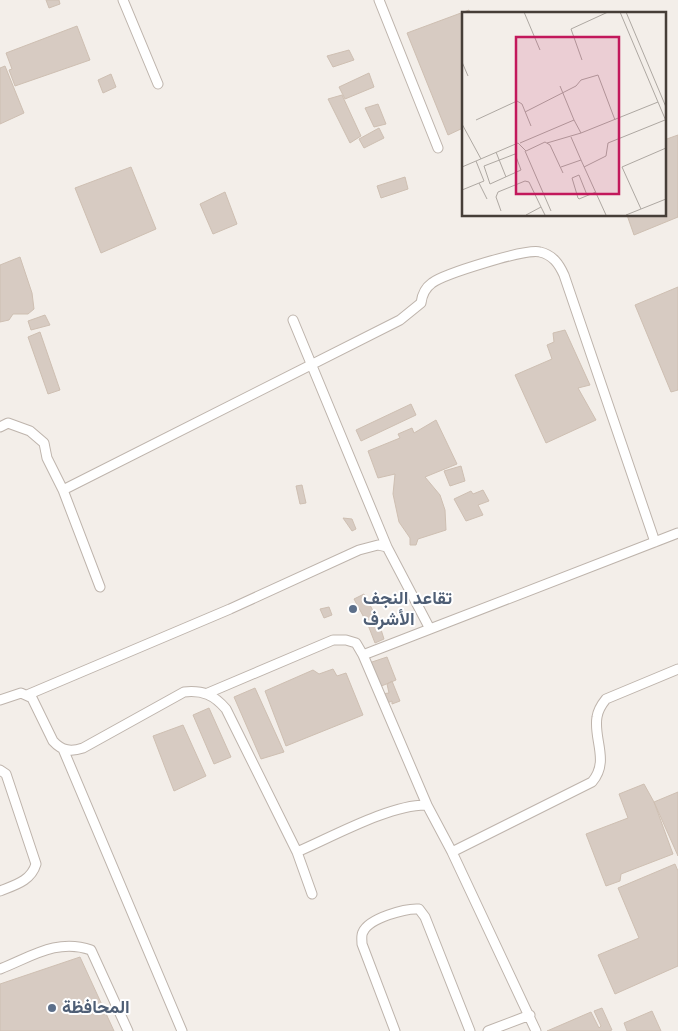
<svg xmlns="http://www.w3.org/2000/svg" width="678" height="1031" font-family="Overpass,Vazirmatn,sans-serif">
<style>
.building{fill:#d7cbc2;stroke:#cebfb2}
.lines{fill:none;stroke-linecap:round;stroke-linejoin:round}
.service-casing{stroke:#beb4ac;stroke-width:11}
.service{stroke:#fff;stroke-width:9}
.service-dot{fill:#5c6f8a;stroke:#fff;stroke-width:2}
.labels{text-anchor:middle;dominant-baseline:central;stroke-width:4;stroke-linejoin:round;paint-order:stroke}
.service-label{font-size:18px;font-weight:bold;fill:#4e5e75;stroke:#fff;text-anchor:start}
.inset-road{fill:none;stroke:#aea8a2;stroke-width:1}
.view{fill:#c2185b;fill-opacity:0.15;stroke:#c2185b;stroke-width:2.5}
.inset-edge{fill:none;stroke:#463e38;stroke-width:2.5}
</style>
<rect width="100%" height="100%" fill="#f3eee9"/>
<path class="building" d="M46 0H59L60 4 49 8Z
M469 10 471 14H463V128L448 135 407 33Z
M77 26 90 60 15 86 9 70 12 69 6 53Z
M349 50 354 60 333 67 327 56Z
M5 66 24 113 0 124V68Z
M369 73 374 87 345 99 339 87Z
M111 74 116 87 103 93 98 80Z
M342 95 361 136 350 143 328 99Z
M378 104 386 124 374 127 365 108Z
M379 128 384 138 364 148 359 139Z
M678 135V217L634 235 627 215H664V140Z
M131 167 156 229 101 253 75 188Z
M405 177 408 189 381 198 377 186Z
M225 192 237 224 213 234 200 204Z
M20 257 32 293 34 309 28 314H13L9 320 0 322V265Z
M678 287V390L671 392 635 305Z
M45 315 50 325 31 330 28 321Z
M565 330 590 385 578 388 596 420 546 443 515 375 552 359 547 345 554 342 553 333Z
M40 332 60 390 48 394 28 337Z
M411 404 416 415 361 441 356 430Z
M436 420 457 464 425 477 440 495 445 510 446 530 418 539 416 545H410V538L399 522 393 494 395 474 378 478 368 451 400 438 398 434 412 428 414 433Z
M461 466 465 481 450 486 444 471Z
M302 485 306 503 300 504 296 486Z
M483 490 489 501 478 505 483 515 466 521 454 499 471 491 473 494Z
M343 518 352 519 356 529 352 531Z
M364 594 378 620 384 639 375 643 368 625 354 599Z
M329 607 332 615 324 618 320 609Z
M387 657 396 680 379 687 369 663Z
M333 669 337 676 346 673 363 715 286 746 265 691 313 670 319 674Z
M392 681 400 701 392 704V701L385 704 381 694 389 693 387 684Z
M255 688 284 752 261 759 234 697Z
M209 708 231 757 214 764 193 715Z
M183 725 206 776 174 791 153 736Z
M644 784 654 802 673 854 621 874 620 881 606 886 586 834 628 818 619 794Z
M678 792V856L654 802Z
M675 864 678 871V966L615 994 598 955 639 938 618 888Z
M80 957 114 1031H0V984Z
M602 1008 612 1030 609 1031H547L591 1012 599 1028 601 1026 594 1011Z
M652 1011 661 1031H627L624 1023Z"/>
<g class="lines">
<defs>
<path id="service" d="M123 0 158 84
M379 0 438 148
M293 320 387 547
M0 427 8 423 30 431 44 443 47 458 63 490 100 587
M63 490 400 320 421 303C422 295 425 288 432 283 444 274 526 248 540 252 553 255 559 264 564 275L655 542
M430 629 678 533
M363 655 427 805
M27 695 230 609 359 550 378 545 387 547 430 629 363 655 356 643 346 640H333L208 693
M0 700 21 693 32 698 53 741C62 751 71 752 83 748L184 692C203 690 214 695 226 709L297 852 312 894
M63 749 182 1031
M0 770 6 774 36 864C31 881 15 885 0 891
M297 852C332 837 391 804 427 805L452 852 536 1031
M452 852 592 782C610 761 593 739 597 717 598 710 602 704 606 699L678 669
M0 969C31 957 57 938 91 950L128 1031
M395 1031 362 944C362 940 361 935 363 932 369 918 406 908 419 909L425 917 470 1031
M488 1031 530 1015"/>
</defs>
<use href="#service" class="service-casing"/>
<use href="#service" class="service"/>
</g>
<g class="service-dot">
<circle cx="353" cy="609" r="5"/>
<circle cx="52" cy="1008" r="5"/>
</g>
<g class="labels">
<g class="service-label">
<text x="363" y="599">تقاعد النجف<tspan x="363" dy="21">الأشرف</tspan></text>
<text x="62" y="1008">المحافظة</text>
</g>
</g>
<g transform="translate(462 12)">
<rect width="204" height="204" fill="#f3eee9"/>
<path class="inset-road" d="M62 0 78 38M158 0 204 109M164 0 204 95M120 48 109 17 146 0M0 50 6 64M98 74 112 108M63 100 114 74 119 68 136 63 153 108M14 108 55 89 60 92 69 114M0 112 19 147M119 121 196 90M109 125 119 148M58 131 112 108 119 121 85 131M63 139 89 199M34 140 44 165M53 142 59 158 28 172 22 154ZM0 155 56 131 64 139 83 130 88 133 101 161M99 155 119 148 144 203M122 155 144 144 146 131 203 108M17 171 25 187M0 178 22 169 14 149M125 183 117 163 110 166 116 186 117 187 134 180M179 197 160 155 204 136M39 199 34 185 36 180 63 169 67 170 79 195M64 203 79 195 83 203M164 203 204 187"/>
<path class="view" d="M54 25H157V182H54Z"/>
<rect width="204" height="204" class="inset-edge"/>
</g>
</svg>
